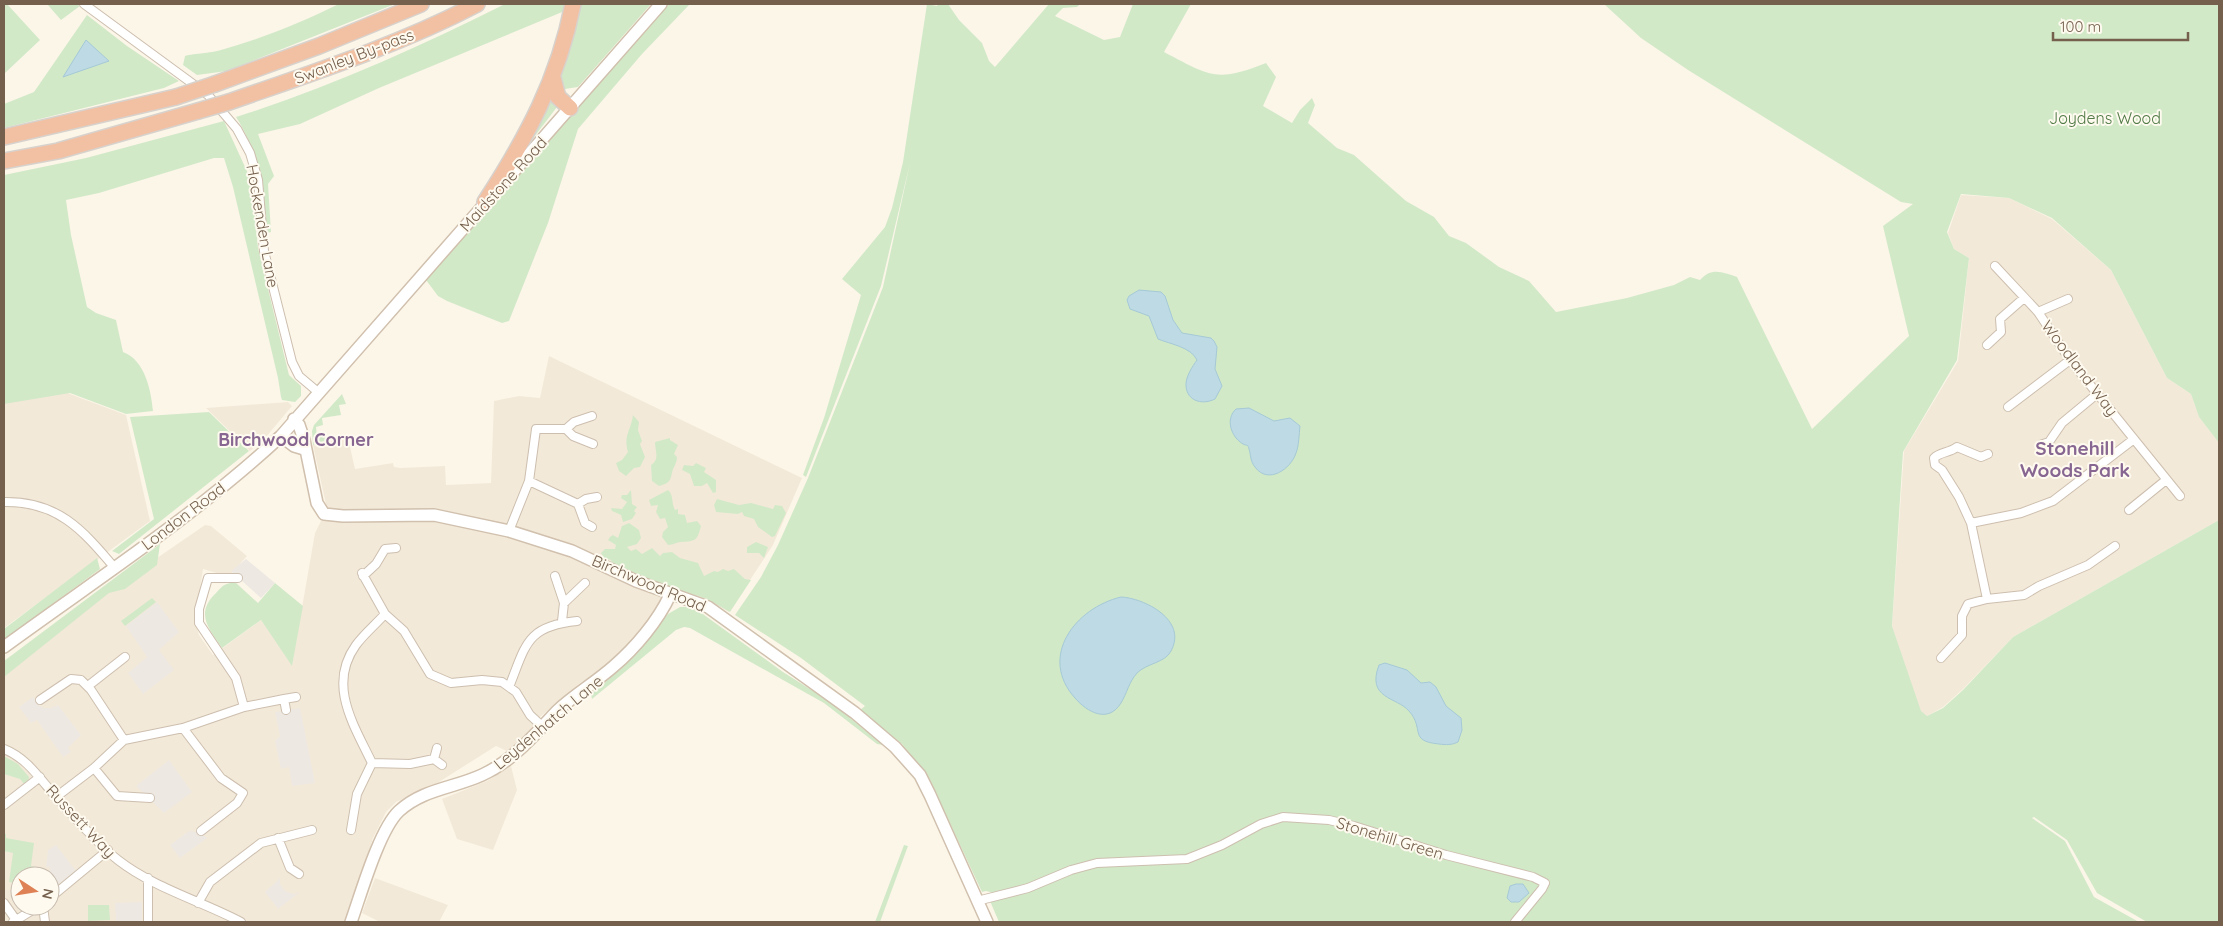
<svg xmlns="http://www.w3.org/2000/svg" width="2223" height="926" font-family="Quicksand,sans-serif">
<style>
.residential{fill:#f3e9d8;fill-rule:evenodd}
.industrial{fill:#ede8e2}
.green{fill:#d2e9c8}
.water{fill:#bedbe5;stroke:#a5c9d6}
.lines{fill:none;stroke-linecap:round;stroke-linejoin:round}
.street-casing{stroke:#cdbfaf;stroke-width:10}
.secondary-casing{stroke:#d0c0ad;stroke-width:14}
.highway-casing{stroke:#d8d2cd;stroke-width:18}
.street{stroke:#fff;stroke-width:8}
.secondary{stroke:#fff;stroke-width:11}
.highway{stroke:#f2c0a3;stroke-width:15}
.highway-bridge-casing{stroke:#d8d2cd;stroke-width:18;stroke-linecap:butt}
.highway-bridge{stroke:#f2c0a3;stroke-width:15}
.labels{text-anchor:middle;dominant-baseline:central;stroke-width:4;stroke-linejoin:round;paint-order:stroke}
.street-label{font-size:16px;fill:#75604e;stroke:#fefaef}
.park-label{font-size:16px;fill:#507a46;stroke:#fefaef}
.neighbourhood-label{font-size:18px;font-weight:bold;fill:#876691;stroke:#fefaef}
.quarter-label{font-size:19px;font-weight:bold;fill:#876691;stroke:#fefaef}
</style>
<rect width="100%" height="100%" fill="#fcf6e9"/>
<path class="residential" d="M1961 195 2009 198 2052 219 2111 270 2167 378 2191 394 2199 417 2219 443V520L2013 637 1963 689 1943 707 1927 716 1920 711 1892 627 1904 451 1958 361 1969 258 1954 249 1948 233Z
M4 348 41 378 70 394 126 415 150 521 4 628Z
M549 356 802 478 773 545 729 612 710 601 665 589 650 621 631 641 600 670 580 683 540 717 522 740 509 752 496 746 431 787 396 802 386 812 373 838 346 922H4V669L128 578 205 525 211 526 247 556 232 573 223 575 203 569 195 621 199 635 213 655 261 620 292 665 315 533 327 509 313 445 348 438 355 469 393 463 394 467 400 468 445 466 446 485 491 483 494 401 519 396 540 398ZM20 876H50V906H20Z
M288 402 292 406 266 437 250 451 206 408Z
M511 766 517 790 493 850 457 839 442 799 487 781Z
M375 878 448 905 439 922H380L362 913Z"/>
<path class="industrial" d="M246 559 275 583 261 598 231 571Z
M157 602 179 632 159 650 174 670 143 694 128 673 147 657 126 626Z
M33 697 38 705 44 708H51L58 705 81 735 68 748 71 752 63 757 37 720 31 723 19 707Z
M300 708 315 783 292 786 289 767 281 769 275 741 280 736 275 712Z
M169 760 192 792 164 813 136 786Z
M189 831 199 832 207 838 180 858 170 845Z
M56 845 76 871 56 886 49 876 50 867H46L48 850Z
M280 878V884L285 891 294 894 300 892 278 909 265 892Z
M142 902V922H116L115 903Z"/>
<path class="green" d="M4 4H7L40 40 4 74Z
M47 4H76L80 6 61 20Z
M339 4H395L227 71 197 75 183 65 185 56C189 54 212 53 221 50 261 39 302 22 339 4Z
M505 4H568L567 10 379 88 300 124 258 134 274 176 268 184 271 232 267 233C263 189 260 155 236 117 328 88 419 47 505 4Z
M578 4H651L578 87 565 89 559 80Z
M669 4H690L642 54 578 129 548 223 509 321 502 323 447 301 438 296 426 280Z
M927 4 937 6 938 4H948L959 20 982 43 989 61 995 67 1049 4H1080L1077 7 1063 8 1055 16 1104 40 1120 37 1133 4H1191L1164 52C1210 76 1216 83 1266 63L1276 77 1263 106 1292 123 1300 110 1312 98 1315 105 1308 123 1337 148 1354 155 1406 201 1434 217 1449 236 1466 243 1499 267 1529 281 1556 312 1627 298 1674 285 1690 277 1700 280C1711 267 1723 272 1737 277L1812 429 1909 336 1883 226 1913 204 1901 202 1688 70 1641 38 1604 4H2219V443L2199 417 2191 394 2167 378 2111 270 2052 218 2009 198 1961 194 1947 232 1954 249 1969 258 1957 360 1903 452 1892 626 1921 711 1927 716 1943 708 1963 690 2013 637 2219 520V922H2147L2097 893 2067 840 2034 817 2032 818 2065 841 2094 897 2139 922H999L990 901 1001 895 986 891 982 892 947 817 919 766 902 744 860 710 865 706 801 658 735 615 761 577 778 545 808 478 883 287 910 163 881 286 806 477 803 475 824 418 861 295 842 279 885 227 892 208 903 162Z
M87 15 127 46 179 81 164 88 4 128V104L34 92Z
M548 94 560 103 528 145Z
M224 121 251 180 258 248 289 375 301 386V396L295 402 282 400 281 397 278 378 233 187 224 158H214L99 193 66 200 71 235 87 307 96 313 116 320 123 352C145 360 151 390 153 411L126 414 70 393 4 404V175L86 158Z
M342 394 346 404 339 405 341 415 322 418 323 425 316 427 317 437 325 436 327 442 313 445 312 431 314 425Z
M209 412 249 451 119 554 112 551 154 519 130 417Z
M633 415 639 422 638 430 642 441 640 444 645 457 640 467 634 468 626 476 619 471 616 463 622 460 628 452C623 435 631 431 633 415Z
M670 438V440L678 445 674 454 677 457C677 464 673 467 672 473 670 482 669 483 659 486L652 481 651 465C660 459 655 451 655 442Z
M696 463 706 468 704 472 716 480V492L713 493 707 483 702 486H694L690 474 682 470 684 465 693 466Z
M631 490 632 504 637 507 634 511 636 513 632 519 623 522 621 515 612 511 611 508 622 509 627 502 621 498 622 495H627Z
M668 490C674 495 671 503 675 510L678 509V514L685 515 687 523 697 521 701 526C697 541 696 541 681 542 677 542 673 545 668 545L662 537 663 532 668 527 665 518 660 519 656 512 658 505 651 506 649 500Z
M717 499 739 505 751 503 773 509 775 505 782 506 786 513 775 536 772 537 758 527 754 519 744 516 742 512 738 514 716 512 714 505Z
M629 523 639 530 641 538 637 544 627 547 631 551 636 549 642 554 652 548 660 556 663 553 672 552 680 558 698 563 704 576 714 571 718 572 723 569 728 571 734 569 745 579 751 580 730 612C719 606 707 598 695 595 666 587 636 581 612 563L611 560 604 558 601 553 605 549H615L616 545 608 540 610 537 613 535 618 538 622 526Z
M756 542 768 547 764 558 759 553H747V547Z
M160 544 157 565 125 589 109 593 4 677V661Z
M97 558 100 569 4 640V629Z
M235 582 258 603 275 583 303 606 292 666 261 620 222 648C208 628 195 613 216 593 223 585 224 584 235 582Z
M152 598 156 602 125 626 121 621Z
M680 607H688L700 612 783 672 832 703 883 745 877 744 824 703 690 628 684 627 676 630 592 699 591 694 622 668 668 614Z
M4 756 18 764 29 777 28 782 25 785 20 779 4 774Z
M4 833 6 834V838L34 843 31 866 35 867 33 876H20V884L9 882 13 853 4 851Z
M904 845 908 846 880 922H875Z
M88 905H109L110 920 88 921Z"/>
<path class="water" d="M86 40 109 61 63 77Z
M1139 290 1161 292 1165 296 1173 320 1182 333 1211 338 1214 341 1217 347 1215 369 1222 386 1215 399C1201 406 1185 400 1186 383 1187 375 1192 367 1197 360 1191 347 1170 344 1158 339L1149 316 1130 309 1127 300 1129 296Z
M1249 408 1274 421 1290 418 1300 426C1299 434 1299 446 1296 453 1291 469 1268 485 1255 467 1250 461 1251 455 1249 449 1248 444 1247 446 1243 444 1231 437 1225 419 1236 409Z
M1121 597C1144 598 1188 620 1171 651 1165 663 1147 663 1137 673 1129 682 1127 693 1121 703 1108 724 1087 712 1075 698 1038 657 1075 608 1121 597Z
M1385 663 1407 670 1421 683 1430 682 1436 687 1446 706 1461 718 1462 730 1458 742C1452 745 1446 745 1439 744 1408 741 1425 729 1409 711 1397 697 1366 699 1379 665Z
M1516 884H1523L1529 893 1519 902H1511L1507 898 1510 886Z"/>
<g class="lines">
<defs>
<path id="street" d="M84 4 208 95 237 129 250 153 258 180 264 251 292 362 299 376 318 392
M1995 266 2038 312 2070 360 2180 496
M2038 312 2068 299
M1987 345 2001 332 2000 319 2024 298
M2008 407 2070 360
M566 429 573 436 593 444
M2040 445 2049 442 2062 423 2097 394
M529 481 578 504 586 499 597 497
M4 502C57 501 82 529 114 567
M578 504 585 523 592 527
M2129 510 2166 480
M1971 523 2021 513 2053 501 2134 439
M509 531 529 481 536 429H566L574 422 592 416
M362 573 385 614
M363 576 376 564 385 549 396 548
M555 576 564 603
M238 578H208L199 609V623L236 678 244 707
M1987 599 2024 595 2039 586 2088 565 2115 546
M562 621 564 603 585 583
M1941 658 1962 635V616L1968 604 1987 599 1971 523 1959 497 1942 470 1935 465 1934 458C1940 452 1949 453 1957 447L1981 457 1988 454
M88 686 125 657
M509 687C526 645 526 626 577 621
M284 699 296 697
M40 700 71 679 81 680 91 690 124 740
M183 728 221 778 243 793 237 803 201 831
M4 749C27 758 40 779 56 797 72 815 100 846 118 860 154 888 201 901 241 922
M434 759 437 748
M372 763 410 764 434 759 442 765
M94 768 117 796 150 798
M56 797 94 768 124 740 183 728 244 707 284 699 286 710
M4 805 40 777
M351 830 357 794 372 763C354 725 327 685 356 645 364 634 376 624 385 614L404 631 430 674 451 683 482 680 502 682 516 692 530 715 543 727
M278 838 290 868 299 874
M148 878V922
M50 898 108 850
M977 901 1028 888 1071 870 1097 863 1187 859 1222 845 1261 824 1283 817 1329 820 1354 826 1446 855 1533 877 1545 883 1542 889 1515 922
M4 903 16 920
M198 903 210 882 261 843 312 830
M43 906 45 922
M13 922 39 906"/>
<path id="secondary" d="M501 186 661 4
M294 419 299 425 304 440 317 503 324 514 343 516 434 515 509 531 572 551 636 581 708 607 855 713 895 747 920 775 930 795 987 922
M281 436 294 446 304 449
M4 647C97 579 196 515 281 436L490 198
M351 922C361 894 379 830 399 811 423 789 454 788 482 775 513 761 534 735 557 711 574 695 596 682 614 666 635 648 658 621 670 595"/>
<path id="highway" d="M553 78 558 97 570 108
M215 84 319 46 421 4
M229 102C312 73 399 45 477 4
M4 137 176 97
M4 161 58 151 198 111
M485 202C527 137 558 80 573 4"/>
</defs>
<use href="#street" class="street-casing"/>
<use href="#secondary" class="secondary-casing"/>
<use href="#highway" class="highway-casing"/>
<use href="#street" class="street"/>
<use href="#secondary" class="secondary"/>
<use href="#highway" class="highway"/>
<defs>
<path id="highway-bridge" d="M176 97 215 84
M198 111 229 102"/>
</defs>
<use href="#highway-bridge" class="highway-bridge-casing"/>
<use href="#highway-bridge" class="highway-bridge"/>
</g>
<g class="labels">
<g class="street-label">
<text transform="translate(354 56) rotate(-21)">Swanley By-pass</text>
<text transform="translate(503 184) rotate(-48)">Maidstone Road</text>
<text transform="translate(263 226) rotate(80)">Hockenden Lane</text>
<text transform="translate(2080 368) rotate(53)">Woodland Way</text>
<text transform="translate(183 516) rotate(-37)">London Road</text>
<text transform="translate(649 583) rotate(23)">Birchwood Road</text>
<text transform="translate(548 722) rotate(-40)">Leydenhatch Lane</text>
<text transform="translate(81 821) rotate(47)">Russett Way</text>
<text transform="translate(1390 838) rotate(17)">Stonehill Green</text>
</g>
<g class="park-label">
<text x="2105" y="118">Joydens Wood</text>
</g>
<g class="neighbourhood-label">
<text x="296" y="439">Birchwood Corner</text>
</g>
<g class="quarter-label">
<text x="2075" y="448">Stonehill<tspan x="2075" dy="22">Woods Park</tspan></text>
</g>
</g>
<rect width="2223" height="926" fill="none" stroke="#75604e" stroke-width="10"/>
<g transform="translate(35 891) rotate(102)"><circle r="24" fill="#fefaef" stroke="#c7bcaf"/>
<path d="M0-4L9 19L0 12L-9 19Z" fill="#de8255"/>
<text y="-8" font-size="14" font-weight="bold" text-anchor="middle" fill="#75604e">N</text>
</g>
<path d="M2053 32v8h135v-8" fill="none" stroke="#75604e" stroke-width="2.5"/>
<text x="2060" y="32" font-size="15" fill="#75604e" stroke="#fefaef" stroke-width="4" paint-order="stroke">100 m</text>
</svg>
